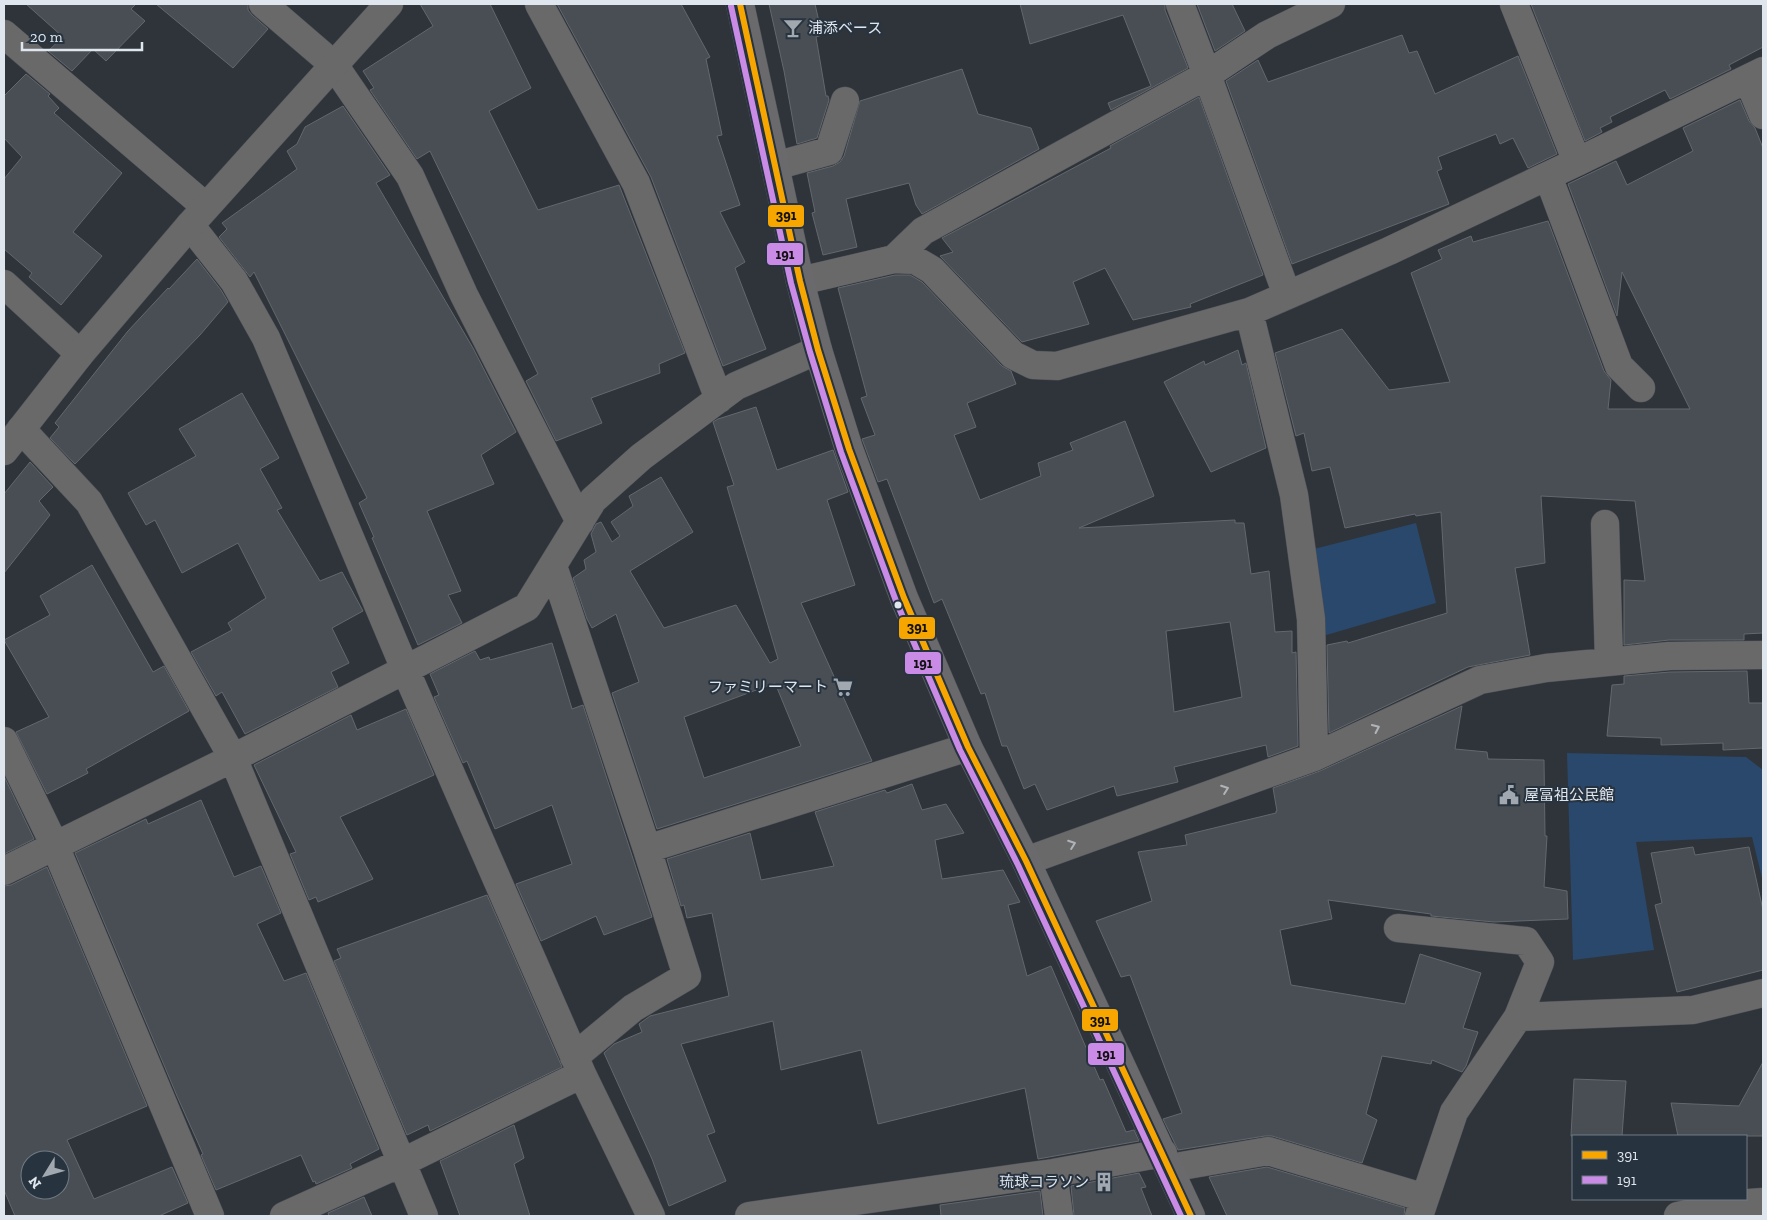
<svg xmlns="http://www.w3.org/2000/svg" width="1767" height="1220" font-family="'Zilla Slab','Noto Sans JP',serif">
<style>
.green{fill:#29486b}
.building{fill:#484e53;stroke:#62686d;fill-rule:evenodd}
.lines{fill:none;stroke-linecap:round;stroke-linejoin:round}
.minor-casing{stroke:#4b5056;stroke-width:29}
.tertiary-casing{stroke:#4b5056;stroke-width:29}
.primary-casing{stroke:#4b5056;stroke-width:29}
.minor{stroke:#6a696a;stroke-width:28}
.tertiary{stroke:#6a696a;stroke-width:28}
.primary{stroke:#6a6a6d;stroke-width:28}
.bus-1-casing{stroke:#283340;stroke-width:10}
.bus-2-casing{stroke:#283340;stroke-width:10}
.bus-1{stroke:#f7a600;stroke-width:6}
.bus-2{stroke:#ca8be6;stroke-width:6}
.oneway{stroke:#b0b4b9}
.bus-dot{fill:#dfe6ee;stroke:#283340;stroke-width:2}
.labels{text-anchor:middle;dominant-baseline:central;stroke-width:4;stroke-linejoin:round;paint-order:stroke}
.poi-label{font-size:15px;fill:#dfe6ee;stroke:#283340;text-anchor:start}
.line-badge{stroke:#283340;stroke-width:2}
.pale-badge-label{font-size:14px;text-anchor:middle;font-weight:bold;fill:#111}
</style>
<rect width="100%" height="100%" fill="#2e343a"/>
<path class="green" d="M1416 523 1436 603 1323 636 1310 550Z
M1567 753 1746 757 1763 770V882L1752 837 1636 842 1654 950 1573 960Z"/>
<path class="building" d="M26 4H136L131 9 145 21 106 61 93 49 72 71 48 51 63 37Z
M156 4H248V10L252 15 268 29 233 68Z
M420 4H490L531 88 489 111 538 210 619 185 685 353 659 364 660 373 591 398 602 423 556 441 526 381 538 374 430 151 417 159 370 90 374 88 363 71 433 26Z
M557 4H681L710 57 706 59 722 135 717 136 740 205 720 212 745 262 735 268 766 349 723 366 651 177Z
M769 4H815L822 35 816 37 826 96H828L829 100 817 138 797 144 784 71Z
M1020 4H1165V10L1188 68 1111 110 1108 103 1151 86 1123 15 1030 44Z
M1197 4H1232L1245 31 1215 51Z
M1531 4H1763V47L1729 65 1731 69 1670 99 1665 90 1610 117 1612 122 1600 128 1602 132 1585 141Z
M1402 35 1409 53 1417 51 1435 94 1518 56 1557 154 1528 168 1513 138 1500 144 1496 134 1438 157 1442 169 1437 171 1449 204 1292 264 1226 81 1258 60 1268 82Z
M962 69 978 114 1031 128 1039 149 922 214 916 205 909 183 846 199 857 247 823 255 812 213 815 212 807 173 833 166 840 162 844 156 860 101Z
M26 74 50 94 48 96 59 108 54 113 122 173 73 232 102 256 61 305 29 277 32 273 4 249V179L22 157 4 138V96Z
M1199 97 1263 275 1190 304 1191 307 1133 320 1105 268 1073 282 1089 324 1022 342 940 256 953 252 942 238 1111 148 1110 146Z
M1740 100 1749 121 1755 128 1763 148V633L1744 634V640H1669L1624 645V580L1645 581 1635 501 1541 496 1545 563 1515 568 1530 655 1468 667 1329 733 1327 645 1347 641 1348 643 1447 613 1441 512 1416 516 1415 514 1345 528 1330 467 1312 471 1304 433 1296 436 1275 353 1342 329 1389 390 1450 382 1411 273 1442 259 1438 250 1471 236 1473 242 1548 221 1604 371 1611 380 1608 409H1690L1622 272 1617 316 1568 184 1616 161 1627 185 1693 151 1683 128Z
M343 106 390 175 376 183 473 348 516 432 481 455 494 484 427 511 461 591 448 595 462 623 418 645 372 538 374 537 359 503 367 498 254 272 250 277 219 237 227 229 222 223 297 169 287 151 297 144 305 127Z
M197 259 221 290 228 302 200 335 75 464 50 438 59 427 55 423 128 331 168 288 169 289Z
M895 275H910L922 282 1002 366 1011 371 1016 384 967 403 976 427 954 435 980 500 1041 476 1038 463 1073 450 1070 443 1125 421 1154 496 1079 528 1235 520V523H1244L1251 574 1269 571 1275 632 1292 631V653L1296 652 1298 746 1268 757 1266 745 1174 767 1178 782 1117 796 1114 786 1047 810 1035 784 1024 789 1007 746H1002L985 693 981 694 942 599 934 603 887 479 878 482 862 439 875 435 861 398 867 396 838 288ZM1230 622 1242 697 1174 712 1166 631Z
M1238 350 1242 365 1246 363 1266 448 1211 472 1164 382 1204 361 1205 365Z
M242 393 279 458 260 469 282 508 277 510 320 581 342 572 363 611 332 628 349 663 331 672 338 687 245 734 222 692 216 696 191 652 232 630 228 623 266 598 238 543 182 573 155 520 146 525 128 493 196 456 179 429Z
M756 407 777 470 833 450 848 492 827 500 855 585 801 603 872 761 657 829 612 693 639 682 616 614 592 628 587 619 573 578 586 569 584 560 596 552 591 534 596 524 601 522 612 542 620 536 611 522 633 506 629 496 661 477 693 532 630 571 664 628 736 605 770 663 778 659 727 487 734 485 713 422 718 419ZM775 683 801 746 704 778 684 717Z
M30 462 53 487 39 501 50 515 4 573V494Z
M92 565 153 672 164 666 189 711 86 769 88 773 47 794 16 732 49 717 4 640 50 615 40 596Z
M552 643 572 709 583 705 652 917 604 935 596 916 541 941 516 884 572 864 552 805 495 829 467 761 463 763 434 697 439 695 430 674 475 651 480 660 489 657 490 660Z
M1747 671 1749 703H1763V748L1723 750V743L1661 745V738L1607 736 1612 685 1624 684V676L1670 672Z
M1462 706 1455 749 1487 752 1488 759 1544 760 1545 836H1547L1544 887 1567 891 1568 919 1494 922 1431 916V914L1328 900 1332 919 1280 930 1291 985 1405 1004 1420 954 1481 973 1463 1028 1478 1032 1466 1066 1462 1072 1432 1060 1431 1064 1382 1056 1366 1114 1377 1120 1362 1163 1272 1136H1265L1178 1150 1163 1119 1182 1113 1130 975 1121 977 1096 921 1152 901 1138 852 1187 845 1185 835 1276 813V811H1277L1273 788 1320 771Z
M406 709 434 775 340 817 373 879 318 902 316 897 309 900 290 854 296 852 254 765 351 715 357 730Z
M4 776 34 839 4 854Z
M912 784 922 810 946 804 964 833 935 840 942 879 1003 870 1020 902 1008 905 1027 976 1051 966 1100 1080 1103 1079 1126 1132 1134 1130 1139 1141 1038 1159 1025 1088 878 1124 861 1050 781 1070 773 1021 681 1044 715 1132 707 1135 726 1181 669 1206 652 1159 604 1053 614 1044 642 1032 639 1024 650 1016 729 996 712 913 687 918 684 905 681 906 667 859 750 833 761 880 834 866 815 812 885 790 887 793Z
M201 800 234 877 261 866 281 913 257 924 284 981 306 973 379 1149 350 1164 352 1168 316 1184 315 1181 313 1182 301 1155 216 1190 201 1155 203 1154 177 1096 75 853 146 819 148 824Z
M1693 847 1695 855 1749 847 1763 910V970L1677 992 1655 905 1662 903 1651 853Z
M47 867 147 1106 67 1140 94 1199 172 1167 188 1203 159 1216H15L4 1190V886L11 885ZM30 1160H60V1190H30Z
M487 895 562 1067 430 1131 428 1125 407 1135 334 961 341 958 337 949Z
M1763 1062V1136H1678L1671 1103 1739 1106Z
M1574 1079 1626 1081 1622 1136H1571Z
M514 1125 524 1158 514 1164 530 1216H460L440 1161Z
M1267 1167 1405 1208 1404 1216H1227L1209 1177Z
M1139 1173 1146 1187 1141 1188 1152 1216H1074L1071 1186Z
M1040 1191 1043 1216H941L940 1205Z
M364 1197 372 1216H329L328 1213Z"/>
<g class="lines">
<defs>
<path id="minor" d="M263 4 334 65 410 176 464 295 580 522
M539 4 636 183 719 399
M1180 4 1207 75 1287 295
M1514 4 1577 162
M4 34 206 207
M1748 79 1763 115
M775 166 829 151 845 101
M1548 176 1619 366 1641 388
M190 225 234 281 266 338 405 669 582 1074 401 1163 284 1216
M894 259 923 231 1207 75 1267 35 1331 4
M800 281 894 259 915 260 932 270 1013 355 1033 365 1057 366 1249 312 1389 251 1577 162 1763 71
M4 284 80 354
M1249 312 1294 495 1311 619 1314 757
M21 429 89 502 233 758 424 1216
M1605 524 1609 662
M553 566 647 849 687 976 633 1008 574 1057
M4 741 55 846 210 1216
M647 849 968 747
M1026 861 1314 757 1480 680 1546 668 1669 656 1763 655
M4 871 233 758 527 607 593 500 641 457 736 386 818 350
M1398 928 1526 941 1540 962 1518 1017
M582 1074 651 1216
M1170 1168 1268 1151 1425 1198
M1053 1173 1059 1216
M749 1216 1053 1173 1163 1153
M1419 1216 1454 1112 1518 1017 1693 1010 1763 993
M1678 1216 1735 1204 1763 1202"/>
<path id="tertiary" d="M4 451 80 354 190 225 389 4"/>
<path id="primary" d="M740 4 800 281 818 350 849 449 904 598 968 747 1026 861 1191 1216"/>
</defs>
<use href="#minor" class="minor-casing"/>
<use href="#tertiary" class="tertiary-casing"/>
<use href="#primary" class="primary-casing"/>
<use href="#minor" class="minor"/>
<use href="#tertiary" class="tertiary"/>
<use href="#primary" class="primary"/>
<defs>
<path id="bus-1" d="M740 4 800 281 818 350 849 449 904 598 968 747 1026 861 1191 1216"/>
<path id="bus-2" d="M731 6 791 283 810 352 841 452 896 601 960 750 1018 865 1181 1216"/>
</defs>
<use href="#bus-1" class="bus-1-casing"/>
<use href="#bus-2" class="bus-2-casing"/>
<use href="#bus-1" class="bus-1"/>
<use href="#bus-2" class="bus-2"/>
</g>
<defs><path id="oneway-chevron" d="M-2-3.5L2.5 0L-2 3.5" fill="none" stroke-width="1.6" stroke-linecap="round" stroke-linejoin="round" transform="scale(1.25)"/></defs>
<g class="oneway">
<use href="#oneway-chevron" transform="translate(1376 728) rotate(-25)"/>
<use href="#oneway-chevron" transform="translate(1225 789) rotate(-20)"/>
<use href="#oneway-chevron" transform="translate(1072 844) rotate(-20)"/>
</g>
<defs>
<symbol id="bar-bare" viewBox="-9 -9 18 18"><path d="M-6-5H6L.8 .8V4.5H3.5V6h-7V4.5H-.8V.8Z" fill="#a1a8af" stroke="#283340" stroke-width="2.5" paint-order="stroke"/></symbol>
<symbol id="supermarket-bare" viewBox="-9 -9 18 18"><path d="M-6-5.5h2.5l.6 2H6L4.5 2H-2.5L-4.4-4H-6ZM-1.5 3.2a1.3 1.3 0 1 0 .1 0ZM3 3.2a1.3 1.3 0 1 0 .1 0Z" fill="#a1a8af" stroke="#283340" stroke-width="2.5" paint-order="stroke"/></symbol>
<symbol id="civic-bare" viewBox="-9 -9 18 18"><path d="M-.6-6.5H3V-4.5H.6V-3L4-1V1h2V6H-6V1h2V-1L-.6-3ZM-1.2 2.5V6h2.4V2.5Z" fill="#a1a8af" stroke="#283340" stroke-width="2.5" paint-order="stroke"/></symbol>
<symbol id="building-bare" viewBox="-9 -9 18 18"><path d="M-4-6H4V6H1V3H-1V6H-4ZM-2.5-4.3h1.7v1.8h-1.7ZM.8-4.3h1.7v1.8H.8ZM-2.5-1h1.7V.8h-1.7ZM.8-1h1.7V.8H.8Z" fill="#a1a8af" stroke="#283340" stroke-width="2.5" paint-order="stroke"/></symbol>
</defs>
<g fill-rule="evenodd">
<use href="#bar-bare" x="779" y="14" width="28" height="28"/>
<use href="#supermarket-bare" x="829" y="673" width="28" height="28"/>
<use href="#civic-bare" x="1495" y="781" width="28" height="28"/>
<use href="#building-bare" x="1090" y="1168" width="28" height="28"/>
</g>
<circle class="bus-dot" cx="898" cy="605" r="4.5"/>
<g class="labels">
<g class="poi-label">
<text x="808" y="28">浦添ベース</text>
<text x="828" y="687" text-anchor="end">ファミリーマート</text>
<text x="1524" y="795">屋冨祖公民館</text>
<text x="1089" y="1182" text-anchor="end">琉球コラソン</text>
</g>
</g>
<g class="line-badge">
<rect x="767" y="204" width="38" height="24" rx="5" fill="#f7a600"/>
<rect x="766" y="242" width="38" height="24" rx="5" fill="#ca8be6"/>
<rect x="898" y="616" width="38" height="24" rx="5" fill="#f7a600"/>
<rect x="904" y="651" width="38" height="24" rx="5" fill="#ca8be6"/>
<rect x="1081" y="1008" width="38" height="24" rx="5" fill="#f7a600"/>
<rect x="1087" y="1042" width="38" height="24" rx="5" fill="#ca8be6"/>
</g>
<g class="pale-badge-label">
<text x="786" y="220">391</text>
<text x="785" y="259">191</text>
<text x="917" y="632">391</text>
<text x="923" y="668">191</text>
<text x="1100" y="1025">391</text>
<text x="1106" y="1059">191</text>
</g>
<rect width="1767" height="1220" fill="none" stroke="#dfe6ee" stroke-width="10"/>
<rect x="1572" y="1135" width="175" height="65" fill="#283340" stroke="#717b86"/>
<rect x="1582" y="1151" width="25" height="8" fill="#f7a600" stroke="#717b86"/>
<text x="1617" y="1160" font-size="15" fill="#dfe6ee">391</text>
<rect x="1582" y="1176" width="25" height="8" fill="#ca8be6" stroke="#717b86"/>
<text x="1617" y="1185" font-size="15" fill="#dfe6ee">191</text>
<g transform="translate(45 1175) rotate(233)"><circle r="24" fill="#283340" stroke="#717b86"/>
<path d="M0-4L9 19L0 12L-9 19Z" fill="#a1a8af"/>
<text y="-8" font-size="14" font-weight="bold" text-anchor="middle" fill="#dfe6ee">N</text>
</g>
<path d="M22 42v8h120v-8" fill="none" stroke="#dfe6ee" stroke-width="2.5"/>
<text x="30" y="42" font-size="15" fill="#dfe6ee" stroke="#283340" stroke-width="4" paint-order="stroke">20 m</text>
</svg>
